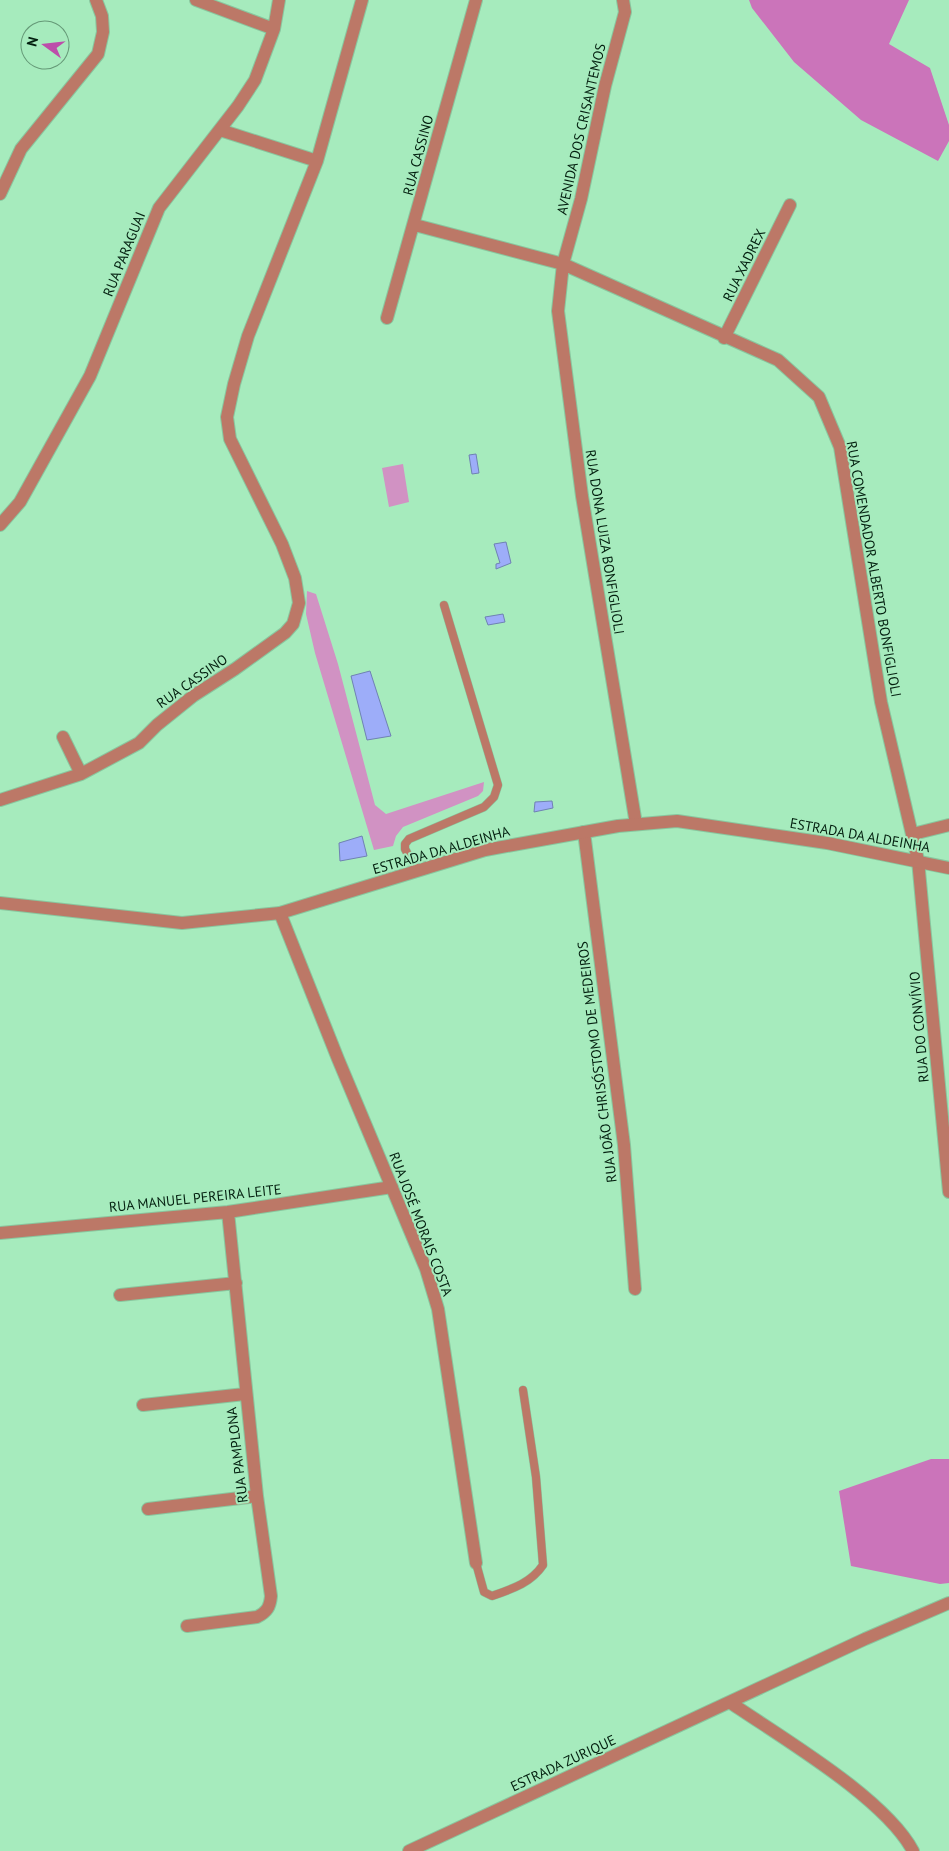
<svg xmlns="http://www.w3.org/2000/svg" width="949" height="1851" font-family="'PT Sans',sans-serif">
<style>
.green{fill:#d192c3}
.forest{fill:#cb74ba}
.water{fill:#9dadf9;stroke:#6f82b3}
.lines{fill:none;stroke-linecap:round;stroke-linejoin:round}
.service-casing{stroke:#89c69e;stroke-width:9}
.minor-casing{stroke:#89c69e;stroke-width:14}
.tertiary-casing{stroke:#89c69e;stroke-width:14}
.service{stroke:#bc7867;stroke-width:8}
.minor{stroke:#bc7867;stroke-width:12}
.tertiary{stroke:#bc7867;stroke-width:12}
.labels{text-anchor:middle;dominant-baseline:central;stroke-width:4;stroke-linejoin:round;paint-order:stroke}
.street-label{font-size:14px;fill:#031f0f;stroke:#a6ebbd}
</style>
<rect width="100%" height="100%" fill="#a6ebbd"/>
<path class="green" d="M403 464 409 502 389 507 382 468Z
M307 591 316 594 338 664 375 805 386 814 484 782 483 791 478 796 403 827 396 836 393 846 374 850 315 653 306 614Z"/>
<path class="forest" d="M749 0H909L889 44 930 68 949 125V141L938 161 861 120 794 62 752 8Z
M931 1459H949V1583L940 1584 851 1566 839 1491Z"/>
<path class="water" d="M476 454 479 473 472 474 469 455Z
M506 542 511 563 496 569V564L500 563 494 544Z
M503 614 505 622 488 625 485 617Z
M370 671 391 736 367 740 351 676Z
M552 801 553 808 534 812 535 802Z
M362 836 367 856 340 861 339 843Z"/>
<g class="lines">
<defs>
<path id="service" d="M417 871 405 849V844L409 839 484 807 494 797 498 785 444 605
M476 1563 484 1592 492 1596C512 1589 531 1583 543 1565L536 1477 523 1390"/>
<path id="minor" d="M196 0 274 29
M623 0 625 12 605 86 581 199 563 264 558 311 582 496 636 824
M220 130 317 161
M0 194 21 149 98 54 103 32 102 16 96 0
M415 225 563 264 778 360 819 397 840 447 881 702 918 860 949 1192
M387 318 476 0
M724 338 790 205
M0 525 20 502 90 376 159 208 238 106 255 80 274 29 279 0
M63 737 81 774
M0 800 81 774 139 743 157 725 193 696 235 669 285 633 293 624 299 603 295 578 282 544 230 439 227 417 234 384 248 336 317 161 362 0
M584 832 624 1145 635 1289
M913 834 949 825
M280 913 338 1059 426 1269 438 1309 476 1563
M0 1233 228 1212 392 1187
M120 1295 236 1283
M143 1405 245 1394
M148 1509 257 1496
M187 1626 257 1617C267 1612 270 1607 271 1596L257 1496 228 1212
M731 1703C782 1738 885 1798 913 1851
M409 1851 865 1639 949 1603"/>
<path id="tertiary" d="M0 903 182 923 280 913 485 850 618 826 677 821 827 843 949 868"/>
</defs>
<use href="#service" class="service-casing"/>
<use href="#minor" class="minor-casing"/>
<use href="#tertiary" class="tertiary-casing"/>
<use href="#service" class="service"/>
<use href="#minor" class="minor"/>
<use href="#tertiary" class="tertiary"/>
</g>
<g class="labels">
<g class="street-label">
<text transform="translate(581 129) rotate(-77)">AVENIDA DOS CRISANTEMOS</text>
<text transform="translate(418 155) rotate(-75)">RUA CASSINO</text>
<text transform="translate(124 254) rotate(-68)">RUA PARAGUAI</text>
<text transform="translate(744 265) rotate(-64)">RUA XADREX</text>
<text transform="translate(605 542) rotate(81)">RUA DONA LUIZA BONFIGLIOLI</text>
<text transform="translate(874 569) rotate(80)">RUA COMENDADOR ALBERTO BONFIGLIOLI</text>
<text transform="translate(192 681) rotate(-35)">RUA CASSINO</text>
<text transform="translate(860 835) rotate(10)">ESTRADA DA ALDEINHA</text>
<text transform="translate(441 850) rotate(-16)">ESTRADA DA ALDEINHA</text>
<text transform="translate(919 1027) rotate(-95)">RUA DO CONVÍVIO</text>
<text transform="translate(597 1062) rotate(-97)">RUA JOÃO CHRISÓSTOMO DE MEDEIROS</text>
<text transform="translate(195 1198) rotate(-6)">RUA MANUEL PEREIRA LEITE</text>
<text transform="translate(421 1224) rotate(69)">RUA JOSÉ MORAIS COSTA</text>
<text transform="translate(237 1455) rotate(-97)">RUA PAMPLONA</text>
<text transform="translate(563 1763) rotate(-25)">ESTRADA ZURIQUE</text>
</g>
</g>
<g transform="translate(45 45) rotate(285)"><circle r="24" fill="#a6ebbd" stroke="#659977"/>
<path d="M0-4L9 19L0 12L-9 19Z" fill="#bd4daa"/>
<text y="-8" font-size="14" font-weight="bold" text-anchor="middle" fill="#031f0f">N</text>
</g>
</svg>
